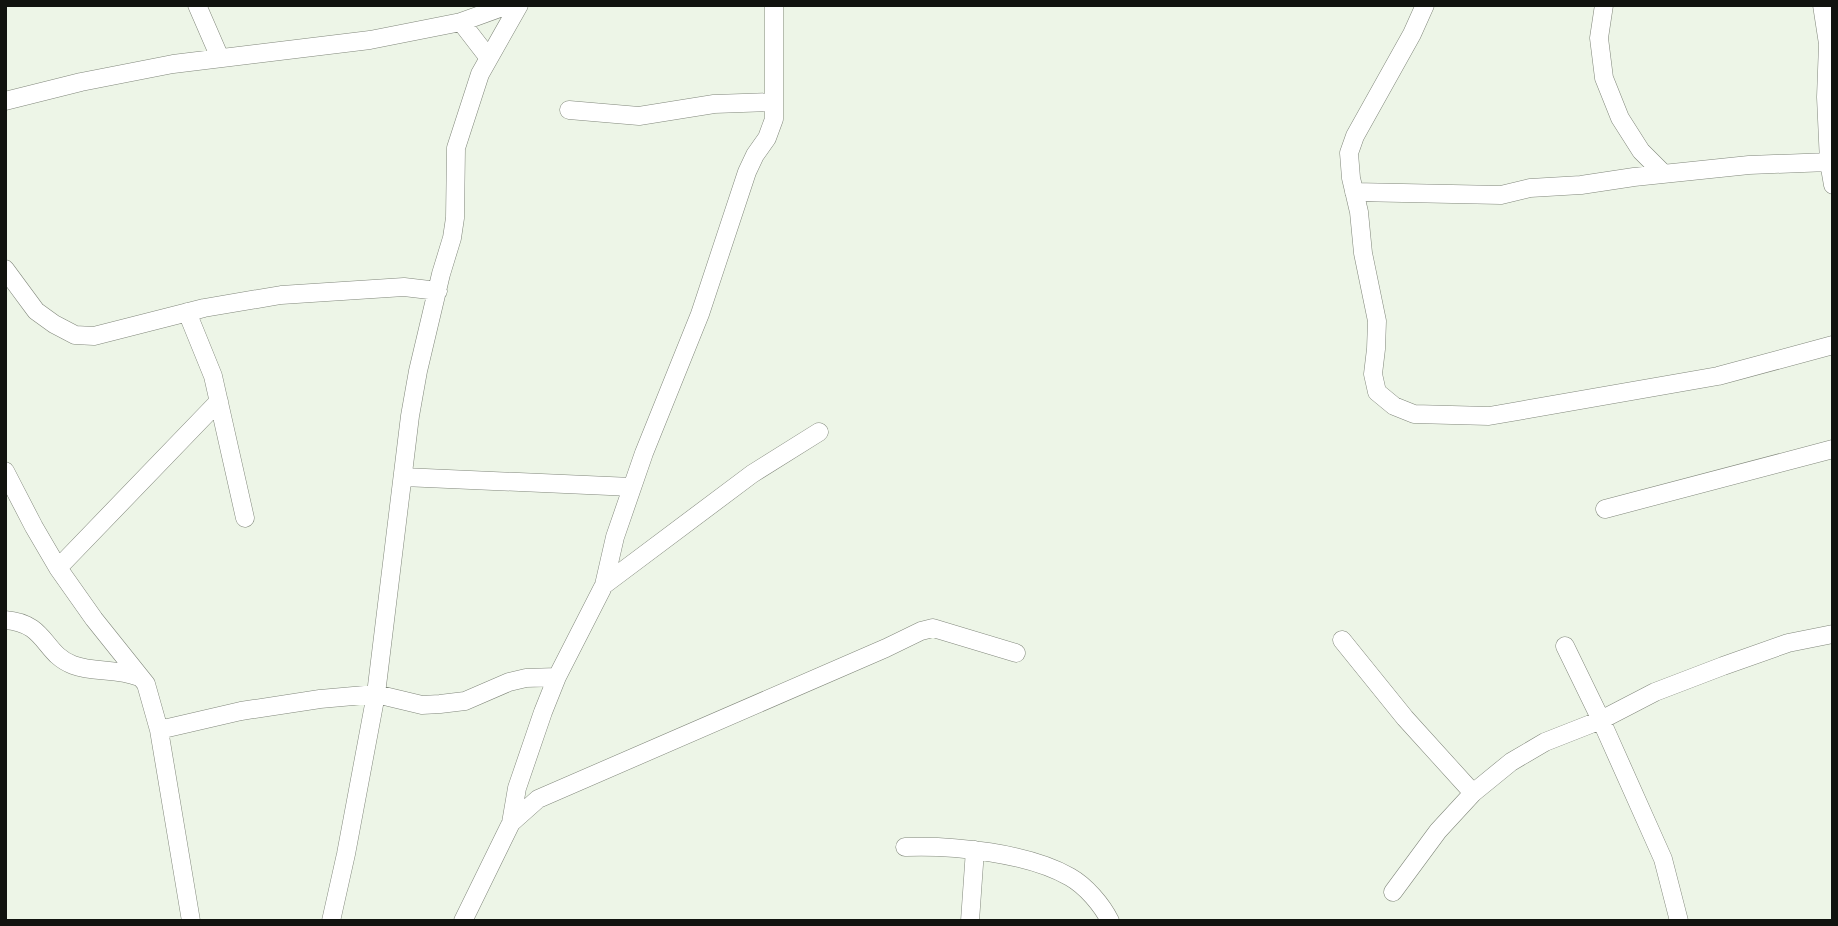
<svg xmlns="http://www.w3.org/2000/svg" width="1838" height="926" font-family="Karla,sans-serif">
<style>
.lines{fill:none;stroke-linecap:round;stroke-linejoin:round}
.minor-casing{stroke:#81877b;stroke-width:19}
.minor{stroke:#fff;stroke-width:18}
</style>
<rect width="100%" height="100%" fill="#edf5e7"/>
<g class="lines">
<defs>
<path id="minor" d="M197 5 220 58
M1425 5 1412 34 1355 136 1349 153 1351 178 1359 212 1363 253 1377 321 1376 349 1373 374 1377 392 1394 406 1414 414 1489 416 1718 376 1833 345
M1604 5 1599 38 1604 78 1620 118 1641 151 1664 174
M1822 5 1828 44 1826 97 1829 162 1833 185
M461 22 488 57
M5 101 81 82 173 64 370 40 461 22 508 5
M569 110 639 116 714 104 774 102
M1354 192 1501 195 1530 188 1581 185 1634 177 1749 165 1829 162
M5 269 36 311 54 324 75 335 94 336 204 308 281 295 404 287 438 291
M187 312 213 376 245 518
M5 471 34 527 58 568 94 619 146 684 159 730 191 921
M403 477 632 487
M1605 509 1833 449
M58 568 219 401
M604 585 752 474 819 432
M5 620C47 623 43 654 73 665 94 673 117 668 139 677
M1342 640 1405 718 1473 793
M1565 646 1601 720 1663 859 1679 921
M159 730 241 711 320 699 376 694 422 705 440 704 465 701 509 682 526 678 557 677
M511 823 517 788 543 712 557 677 604 585 615 537 644 453 700 314 747 172 755 155 767 138 774 119V5
M905 847C953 845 1028 853 1070 877 1086 886 1102 905 1110 921
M1393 892 1438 831 1473 793 1511 762 1545 742 1601 720 1655 692 1723 666 1788 643 1833 634
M331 921 346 854 376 694 410 416 418 371 441 274 452 238 455 218 456 148 480 74 519 5
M463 921 511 823 538 799 886 648 921 631 933 628 1016 653
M970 921 975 850"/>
</defs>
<use href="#minor" class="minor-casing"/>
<use href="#minor" class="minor"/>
</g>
<rect width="1838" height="926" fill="none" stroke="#11130f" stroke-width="14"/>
</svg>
